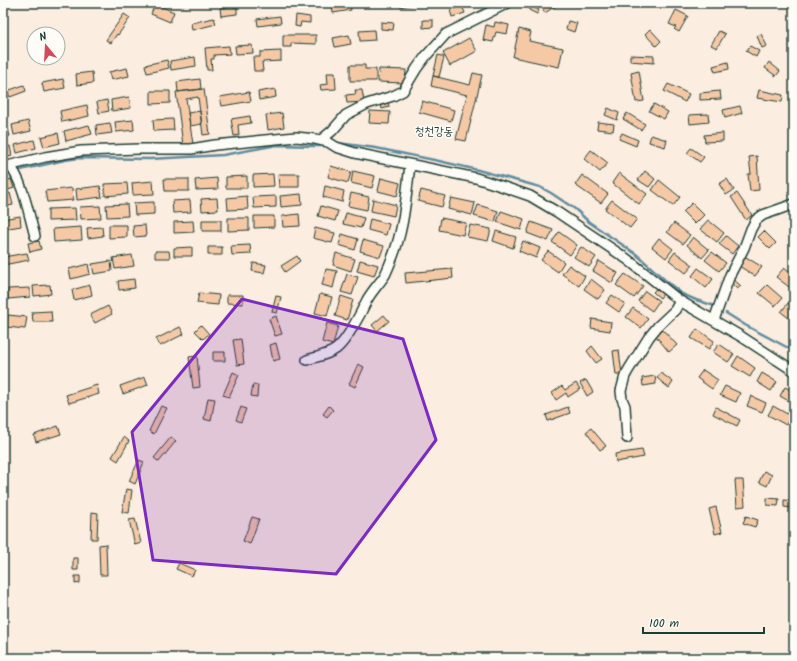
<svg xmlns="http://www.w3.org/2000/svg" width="797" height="661" font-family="Kalam,'Poor Story',sans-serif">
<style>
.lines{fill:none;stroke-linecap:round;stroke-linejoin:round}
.stream{stroke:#608da1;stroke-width:2.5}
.building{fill:#f6c9a6;stroke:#1f3d34}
.minor-casing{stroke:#1f3d34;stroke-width:12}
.minor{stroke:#fdfcf7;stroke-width:9}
.marked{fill:#7b2cbf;fill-opacity:0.2;stroke:#7b2cbf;stroke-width:3;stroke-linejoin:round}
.labels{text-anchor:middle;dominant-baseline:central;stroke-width:3;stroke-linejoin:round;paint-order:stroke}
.quarter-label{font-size:12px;fill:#1f3d34;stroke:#fdfcf7}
</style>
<rect width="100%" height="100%" fill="#fbeddf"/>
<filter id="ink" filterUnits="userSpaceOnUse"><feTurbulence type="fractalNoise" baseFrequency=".025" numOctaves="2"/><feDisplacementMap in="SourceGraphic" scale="8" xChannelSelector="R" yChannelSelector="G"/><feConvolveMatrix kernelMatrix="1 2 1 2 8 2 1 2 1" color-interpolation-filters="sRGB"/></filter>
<g filter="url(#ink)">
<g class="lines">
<path class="stream" d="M336 144 338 143 376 148 439 161 478 170 540 187 551 193 575 209 589 222 636 254 665 280 682 294 696 300 715 306
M16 171 65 160 79 158 150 159 187 157 223 155 277 145 313 146H327
M3 176 11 173
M726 313 745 325 794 351"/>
</g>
<path class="building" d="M344 3H350L351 10 333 13 332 5Z
M399 3H420L400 7Z
M539 3H556L557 5 545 13Z
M155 4 174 12 170 22 151 14Z
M462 6 465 13 452 17 450 10Z
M531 6 539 10 537 14 529 10Z
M237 7V14L221 16 220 8Z
M676 10 688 16 679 32 674 29 676 27 669 24Z
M124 14 130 18 118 35 117 34 111 43 106 40Z
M296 15 310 17V23L301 22 300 27 295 26Z
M280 16 281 23 258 26 257 19Z
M214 18 216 24 192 30 191 23Z
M423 20H433V27L423 28Z
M568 21 577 23 574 32 566 29Z
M381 22 394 23 393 30 381 29Z
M495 22 509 25 507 34 496 32 493 42 483 40 486 25 494 27Z
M519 29 531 32 529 41 563 48 559 67 513 57Z
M650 29 661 41 656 46 645 34Z
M374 30 375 40 360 41 359 31Z
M719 31 725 34 717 48 711 45Z
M761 34 767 46 762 48 757 36Z
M283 35H316V44L291 43V47H283Z
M349 35 351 44 335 47 333 38Z
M469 38 477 51 450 66 443 53Z
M252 45 253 53 236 54 235 46Z
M229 46 230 54 214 55V59H211L212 70H207L205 48Z
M750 46 759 51 756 57 746 51Z
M281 51V61L262 62 263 71H254L253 57H260V52Z
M438 55 444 57 439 77 433 76Z
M630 55 654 56V63L630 61Z
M195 57 196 66 171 70 170 61Z
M167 60 169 68 147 73 145 65Z
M728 62 729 69 715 72 713 66Z
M769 62 780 71 776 76 765 68Z
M350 65H365V69H376V81H350Z
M127 68 129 76 111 80 109 72Z
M379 69 406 70 405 83 378 82Z
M639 71 644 101 636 102 631 73Z
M92 72 93 83 77 85 76 74Z
M327 73H335L336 89 321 90 320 85 328 84Z
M473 73 482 75 466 141 456 139 467 95 431 86 433 76 470 85Z
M63 79 65 88 44 92 42 83Z
M200 79 201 89 178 92 177 82Z
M668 84 689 94 685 102 664 91Z
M24 85 26 91 10 97 7 91Z
M204 89 210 134 203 135 198 97 186 99 193 144 183 145 176 92Z
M275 89 276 97 259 100 258 92Z
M355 90H362L364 102 347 103 346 95 356 94Z
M759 90 783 95 782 102 757 98Z
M151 91H170V103L151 104Z
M720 91 721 99 700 100V93Z
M249 92 251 101 222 106 220 97Z
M129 97 131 108 112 111 111 100Z
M107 100 109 111 99 113 97 102Z
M422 101 454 110 451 121 419 112Z
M388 102 389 107 382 109 381 104Z
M654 104 668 112 664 119 649 111Z
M87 105 89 116 62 122 60 111Z
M740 106 742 113 725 118 723 110Z
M608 108 619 113 617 120 605 115Z
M200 111 202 124 190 126 188 113Z
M370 111 390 112 389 124 369 123Z
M282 113 284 127 268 130 266 115Z
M627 113 645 124 641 130 623 119Z
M708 114 709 122 690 124 689 115Z
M250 116 251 123 238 125 239 135 234 136 231 119Z
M173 119 174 130 154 131 153 120Z
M133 120 134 130 116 132 115 122Z
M28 121 31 131 14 135 12 125Z
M598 122 614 124 613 131 597 129Z
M110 123 112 133 97 135 96 125Z
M89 125 92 134 66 141 64 131Z
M7 126 10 136 3 138V127Z
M58 133 60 143 44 147 41 137Z
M622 133 638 140 636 146 619 139Z
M723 133V141L705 142 704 135Z
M651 135 667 140 665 147 649 142Z
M34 140 36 148 17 153 15 145Z
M10 146 12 156 3 158V148Z
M691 148 704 157 700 162 687 153Z
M591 150 608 163 600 172 584 159Z
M757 156 759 190 750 191 748 174H751L749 157Z
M331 166 351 172 348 183 328 177Z
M353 171 375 176 372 188 351 183Z
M645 171 655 179 649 187 638 180Z
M619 173 647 194 639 204 612 183Z
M273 174 274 186 253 187V175Z
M278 174H299V187H279Z
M582 175 608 194 601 203 575 185Z
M247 176V188H226V177Z
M217 178 218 189 196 190 195 180Z
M381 178 400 183 397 196 378 191Z
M11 179 14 188 5 191 3 182Z
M164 179H189V191H165Z
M727 179 734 190 726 195 719 184Z
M659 180 680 197 673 206 652 190Z
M153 181 154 194 133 195 132 183Z
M127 183 128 194 105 196 104 184Z
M100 186 102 197 77 200 76 189Z
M325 186 344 191 342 202 323 197Z
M72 188 73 200 47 202 45 191Z
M421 190 445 196 442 207 418 201Z
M10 193 13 205 3 207V194Z
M351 193 369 197 367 210 348 206Z
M737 193 752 215 746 220 731 197Z
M301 194 302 205 281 207 280 196Z
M247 196 248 209 228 210 227 198Z
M276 196V207L254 208 253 197Z
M217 198 218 210 202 211 201 199Z
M451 198 475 203 472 215 448 209Z
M373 199 396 205 394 216 371 211Z
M190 200 191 212 173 213 172 201Z
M612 200 637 219 630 228 605 209Z
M154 202V214L135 215 134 203Z
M692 203 704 215 695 224 683 212Z
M127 204 128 216 107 217 106 205Z
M478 205 498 211 495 222 474 216Z
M100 206 101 218 81 219 80 207Z
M321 206 338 211 335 221 318 216Z
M75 208 76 220 48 221V209Z
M501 211 524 219 521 230 497 222Z
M346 213 364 218 361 228 343 224Z
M299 214 300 226 283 227 282 216Z
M20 216 21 226 3 229V219Z
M254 216H274V227L254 228Z
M228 218H249V230L228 231Z
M441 218 466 223 463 235 439 230Z
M370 219 389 224 386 235 368 230Z
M202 220H221V231H202Z
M708 220 724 233 717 242 700 229Z
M193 221 194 232 174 233V222Z
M531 222 553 230 548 241 527 233Z
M674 223 690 235 683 244 667 232Z
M109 225H127V237L109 238Z
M145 225 146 236 134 237 133 226Z
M470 225 491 229 488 241 467 237Z
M81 227 82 240 54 242 53 229Z
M102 227 103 236 88 238 87 228Z
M315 228 335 233 332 243 313 238Z
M496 231 516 237 513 248 493 241Z
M764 231 776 243 770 249 758 237Z
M559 232 577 245 570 255 552 242Z
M342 234 358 239 355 250 339 245Z
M726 236 738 246 732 254 719 244Z
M693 237 709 250 702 258 687 245Z
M659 238 673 249 666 258 652 247Z
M363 240 384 246 380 257 360 251Z
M39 241 41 249 30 252 28 243Z
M523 241 540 248 536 258 519 251Z
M250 245 251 254 232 255 231 246Z
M192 247V256H174V248Z
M208 247H222V255H208Z
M581 247 596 257 589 267 574 257Z
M155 251H169L170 258H155Z
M548 251 564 262 558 272 541 260Z
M675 252 693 265 686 273 669 260Z
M712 252 726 263 719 271 705 260Z
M27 253 29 260 3 265V257Z
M336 253 355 259 351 271 333 265Z
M132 255 134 266 115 269 113 258Z
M297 256 300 261 285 272 281 266Z
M746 257 762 267 755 276 739 266Z
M360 260 378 265 374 276 357 271Z
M111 261 112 271 94 274 92 264Z
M599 261 618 273 612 283 593 271Z
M253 263 266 265 264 273 252 271Z
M88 264 90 274 71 279 69 269Z
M569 265 585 276 579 286 562 274Z
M698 268 713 279 706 288 692 276Z
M784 268 794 276V288L793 290 776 277Z
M326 269 337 271 333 288 322 285Z
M452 269 453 278 406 283 405 273Z
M347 274 358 277 352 295 341 292Z
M625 274 643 286 634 298 616 285Z
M134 279 135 288 119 290 118 281Z
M591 279 605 290 598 299 584 289Z
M734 280 741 286 737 289 731 283Z
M50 285 51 294 34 296 33 286Z
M90 285 92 295 74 300 72 290Z
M767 285 782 298 775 306 759 293Z
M30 288V297L8 299V289Z
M656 289 663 294 660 298 653 292Z
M645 291 659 301 652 311 638 301Z
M199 293 219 295 218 305 197 303Z
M320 294 332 297 327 316 315 313Z
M227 295H243V304L227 303Z
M612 295 625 304 619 312 606 303Z
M276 296 281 297 277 313 272 312Z
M341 296 353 300 347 320 335 316Z
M788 303 794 308V322L781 312Z
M108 306 112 314 95 323 90 315Z
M633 308 648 319 641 328 626 317Z
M51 311 52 322H33L32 312Z
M8 315 27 317 25 329 7 327Z
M384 315 389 321 377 331 372 325Z
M276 316 282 334 275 336 269 319Z
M592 319 611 322 610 331 591 328Z
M327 323 338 326 333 345 322 342Z
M201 325 209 334 203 339 195 331Z
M180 327 184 334 160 346 156 339Z
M662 329 677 345 669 352 655 335Z
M697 329 714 341 709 349 691 338Z
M241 339 244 364 237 365 233 340Z
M276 343 280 359 273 361 270 345Z
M719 344 734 354 728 362 713 352Z
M592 346 602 359 596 363 587 351Z
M619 350 622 375H616L613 351Z
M213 352H225V361H213Z
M197 356 200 387 193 388 189 357Z
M738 356 755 368 750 377 732 366Z
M358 364 364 367 355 387 349 384Z
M703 370 718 380 712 389 697 378Z
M233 372 239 375 229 397 223 395Z
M661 373 673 382 669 388 657 378Z
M762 373 777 382 771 391 757 382Z
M655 376 656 384 643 386 642 378Z
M145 377 148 385 123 394 120 386Z
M586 380 593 392 587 396 580 383Z
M576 383 580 389 568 397 566 393 556 400 552 393 562 386 565 390Z
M253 384 258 385 257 397 251 396Z
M97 385 99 394 69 403 66 395Z
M725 386 740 393 736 402 720 395Z
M785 387 794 392V404L780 396Z
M751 396 766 403 762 412 747 406Z
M208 398 215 399 211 421 204 419Z
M161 406 167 408 154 434 149 431Z
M329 406 333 410 327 417 323 414Z
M773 406 791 416 786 425 768 415Z
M241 407 246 409 241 422 236 420Z
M568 407 570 413 548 421 546 415Z
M716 407 740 420 737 426 713 414Z
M58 426 61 434 36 442 34 435Z
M591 428 606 446 600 450 586 432Z
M124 437 129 441 118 461 112 457Z
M171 437 176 441 159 462 154 458Z
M642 450 644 457 616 462 615 454Z
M139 460 144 462 135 484 129 481Z
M764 471 772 475 767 486 759 482Z
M735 480H743L745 506 737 507Z
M126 489 132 490 129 513 122 512Z
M767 498 779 499 778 506 767 505Z
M784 500 793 501 792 508 784 507Z
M716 507 722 532 715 534 709 509Z
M92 512 98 513 97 539H91Z
M746 516 758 520 755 527 743 523Z
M252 517 259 519 250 544 243 541Z
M135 519 141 543 135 545 129 520Z
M106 544 107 575H100L99 545Z
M73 558H78V570H73Z
M179 563 195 570 192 576 176 569Z
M75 576H80V583L75 584Z"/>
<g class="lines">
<defs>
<path id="minor" d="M321 140 332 131 346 115 367 104 393 96 403 91 417 68 426 56 446 34 508 3
M10 166C23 181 29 216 35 236
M3 167 45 157 81 151 139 149H191L215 145 296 137 315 139 328 142 336 147 355 153 476 178 504 187 530 196 557 212 627 259 680 301 742 337 794 371
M714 320 730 275 744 248 751 229 756 220 763 215 794 204
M307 360C316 357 328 355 336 349 346 342 361 313 367 300 372 291 379 284 385 275 387 271 389 266 391 261 404 231 406 197 410 165
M627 438 625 406 622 399 621 391 625 376 629 369 649 337 658 326 675 310 680 301"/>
</defs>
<use href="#minor" class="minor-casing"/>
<use href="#minor" class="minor"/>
</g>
</g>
<path class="marked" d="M242 299 403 339 436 440 336 574 153 560 132 432Z"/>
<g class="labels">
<g class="quarter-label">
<text x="434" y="131">청천강동</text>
</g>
</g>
<rect width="797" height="661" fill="none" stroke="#fdfcf7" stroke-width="16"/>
<rect x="8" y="8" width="781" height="645" fill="none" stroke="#1f3d34" stroke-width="1.5" filter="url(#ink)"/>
<g transform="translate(46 46) rotate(342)"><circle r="19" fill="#fdfcf7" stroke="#a4b0a9"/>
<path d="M0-3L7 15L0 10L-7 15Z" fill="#d1495b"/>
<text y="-6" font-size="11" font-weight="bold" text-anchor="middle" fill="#1f3d34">N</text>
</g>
<path d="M643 627v6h121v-6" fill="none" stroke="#1f3d34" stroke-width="2"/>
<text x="649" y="627" font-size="12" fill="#1f3d34" stroke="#fdfcf7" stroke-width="3" paint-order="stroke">100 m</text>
</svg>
